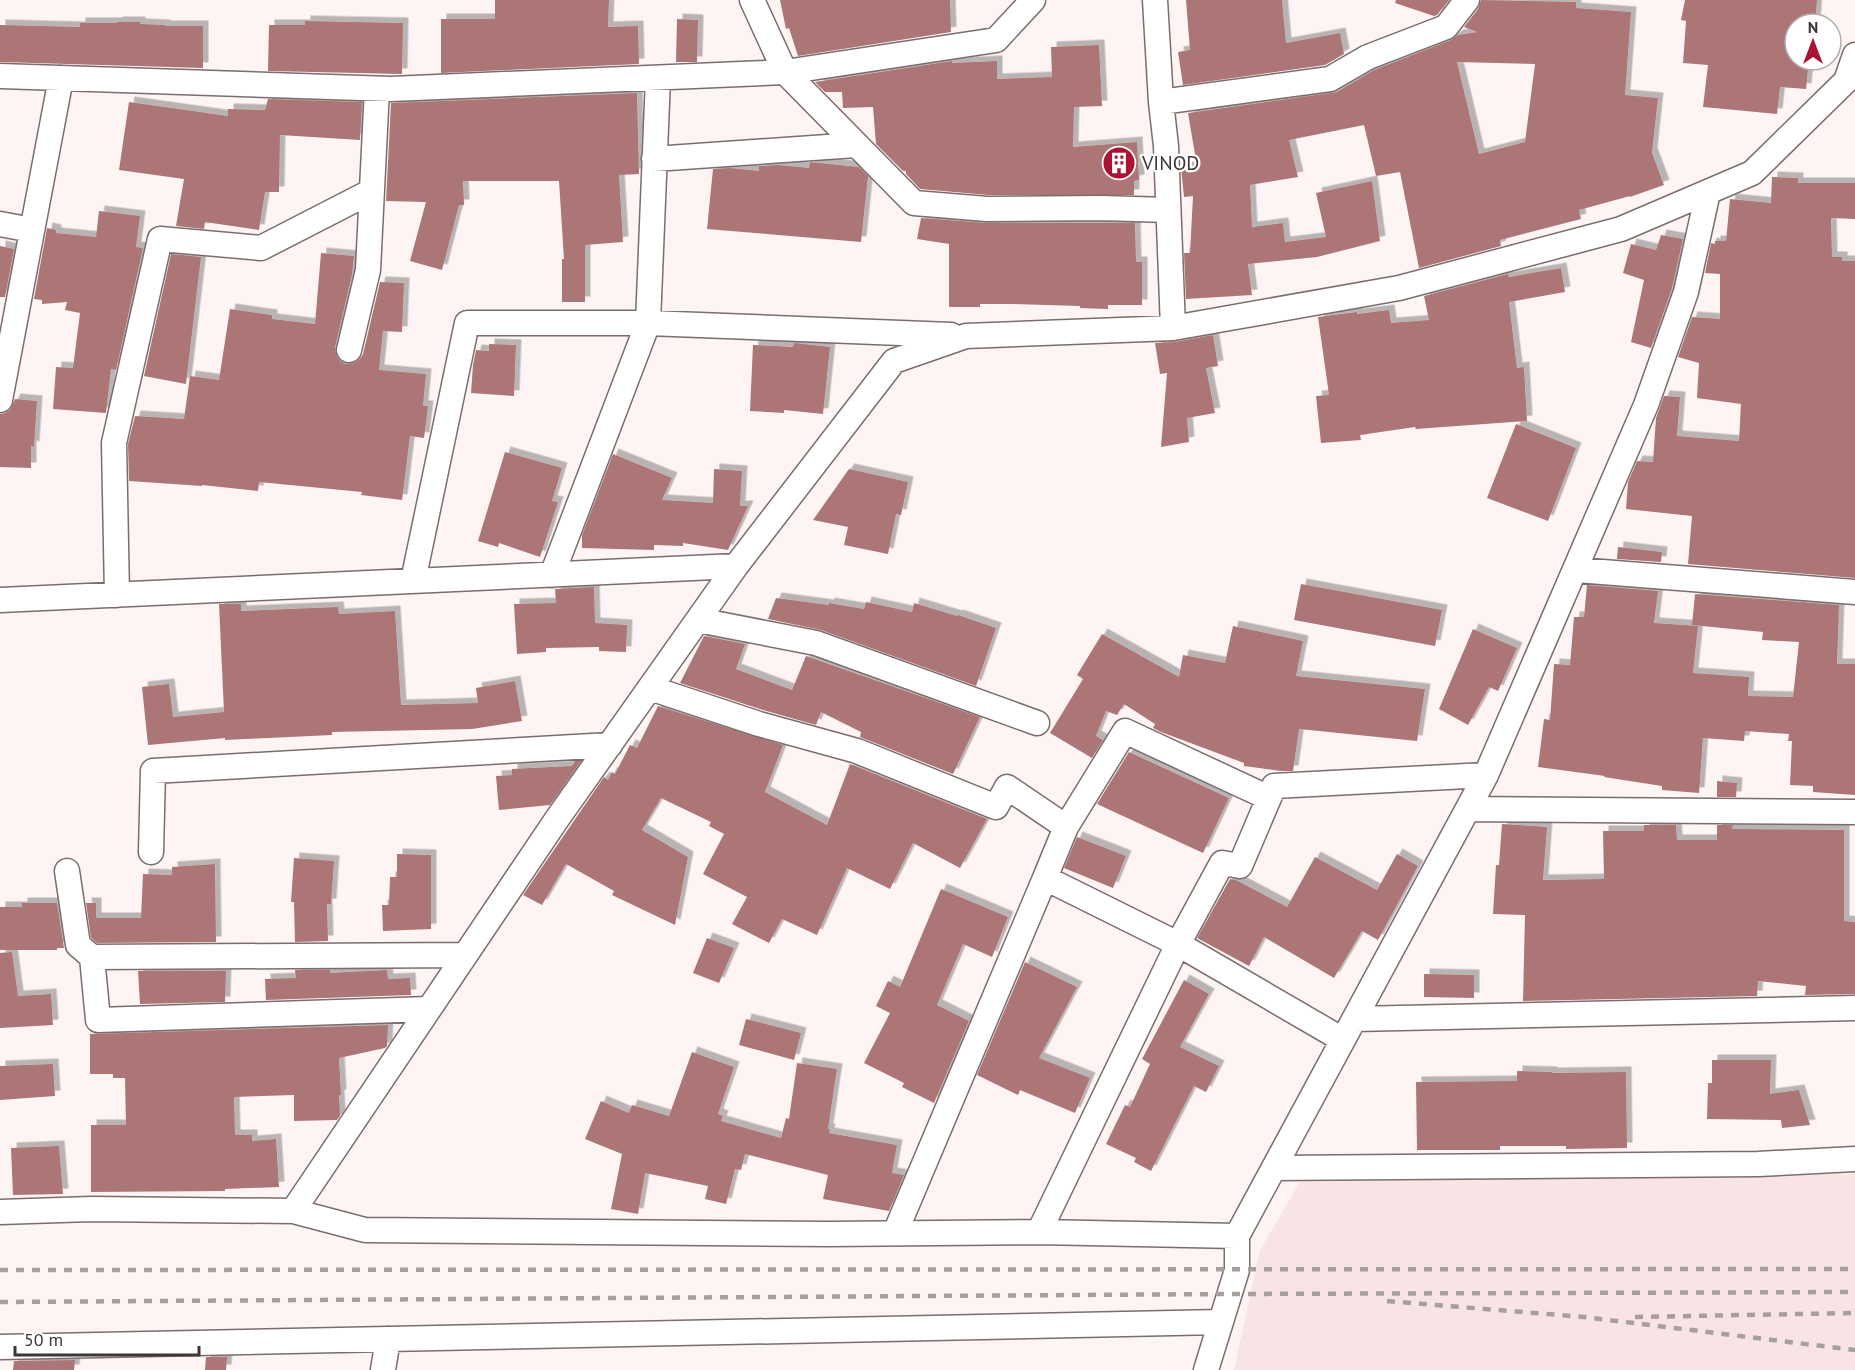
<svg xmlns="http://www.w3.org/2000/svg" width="1855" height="1370" font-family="'PT Sans',sans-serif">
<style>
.built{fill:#f8e4e4}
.building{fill:#ac7677;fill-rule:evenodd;filter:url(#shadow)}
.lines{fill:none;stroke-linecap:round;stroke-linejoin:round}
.minor-casing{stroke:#7b6d6d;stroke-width:27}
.minor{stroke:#fff;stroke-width:24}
.rail{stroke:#a79e9e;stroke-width:4.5;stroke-dasharray:8 8;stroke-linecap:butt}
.labels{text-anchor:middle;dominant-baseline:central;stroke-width:4.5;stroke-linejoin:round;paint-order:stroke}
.poi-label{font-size:20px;fill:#3d3636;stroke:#fff;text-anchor:start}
</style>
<defs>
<filter id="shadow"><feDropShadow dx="5.5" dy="-5.5" stdDeviation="0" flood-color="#0004"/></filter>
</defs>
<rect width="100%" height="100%" fill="#fef4f4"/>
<path class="built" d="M1855 1174V1370H1234L1260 1250 1300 1182Z"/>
<path class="building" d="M495 0H609L608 27 638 26 639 64 441 73V19H495Z
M780 0H950L951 32 798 56 789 28 786 29Z
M1186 0H1282L1286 43 1340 33 1344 54 1325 65 1183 85 1178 52 1190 50Z
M1396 0H1449L1437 15 1434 16 1395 3Z
M1481 0 1576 2V8L1631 12 1625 95 1658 98 1652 153 1664 185 1630 197V196L1579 210 1581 219 1500 240 1501 246 1419 268 1400 172 1376 176 1364 125 1289 140 1298 177 1250 185 1252 227 1283 223 1285 242 1326 237 1316 193 1372 181 1380 241 1317 257 1248 264 1252 295 1186 299 1184 253H1190L1193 196 1184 197 1181 168 1197 166 1188 113 1337 92 1374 70 1451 40 1458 35 1477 32 1464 27 1478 9ZM1457 62 1535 64 1525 142 1479 154Z
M1685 0H1817L1815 24H1795V60H1809L1806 89 1780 87 1777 114 1703 107 1708 65 1683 63 1686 21 1681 20Z
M677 19 698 20 697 62H676Z
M305 21 403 23 402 74 268 71 269 25H305Z
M117 22H140V24L165 25V26H203V68L0 62V25L80 27V23H117Z
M1099 45 1102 106 1074 107 1073 147 1137 142 1139 180 1134 181V195H988L920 189 906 174V171H903L876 144 873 107 843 108 842 92H825L815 82 952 61V63L997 61V79L1052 77 1051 47Z
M637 93 639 174 619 175 623 242 585 245V302H562V259H564L559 181H463L464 205H459L442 270 410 261 426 202 386 201 391 103Z
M268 99 362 102 360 140 280 135 279 192H265L259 230 205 222 204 229 176 226 184 179 119 170 129 102 228 116V109L265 110Z
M810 162 859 167 868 176 861 242 707 229 713 169 730 168 759 171V166L778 165 809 168Z
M1772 177 1798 178V183H1855V219L1831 218 1832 257H1842V261H1855V578L1688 564 1692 516 1626 509 1628 482 1637 461 1653 462 1656 418 1664 396 1680 397 1677 436 1739 441 1741 404 1697 398 1699 363 1678 357 1692 317 1720 319V274L1705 273 1711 243 1715 244V241H1726L1730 199 1771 203Z
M99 211 140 216 136 247 143 248 116 370 111 369 106 413 53 409 56 367 73 368 80 313 65 310 67 302 42 304V300L34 299 47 228 56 230V233L96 237Z
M921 218 987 223H1135L1136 262H1142V305H1108V309L1080 308V306L1013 304H980V307H949V244L917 239Z
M1661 235 1683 239 1672 288 1651 348 1631 342 1644 280 1623 273 1631 244 1656 250Z
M0 246 14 249 5 297H0Z
M321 253 354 256 352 275 335 347 336 355 340 361 345 364 354 363 360 359 363 354 380 282 404 283 402 332 383 331 379 370 426 374 423 406H428L424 438 410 436 402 500 361 495 362 492 259 482 258 491 202 485V486L129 481 128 444 135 416 184 419 190 376 219 380 230 309 272 315V319L315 324Z
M171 254 201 257 186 384 144 376Z
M1561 268 1565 292 1509 302 1517 368 1524 367 1527 421 1416 429 1415 427 1360 435 1361 440 1321 443 1316 396 1329 395 1318 317 1357 312V314L1389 310 1391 323 1429 320 1424 296 1508 274 1509 277Z
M1213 335 1218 366 1206 368 1215 413 1187 418 1189 442 1161 447 1167 373 1160 374 1155 343 1175 342Z
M794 343 830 347 823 414 784 410V413L750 411 753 345 793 347Z
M489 344 516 345 514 396 471 393 473 365 476 350 489 351Z
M15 399 37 401 34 447 31 446V468L0 467V414L5 413 10 410Z
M1516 424 1576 448 1548 521 1487 498Z
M505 452 562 468 552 501 558 502 540 557 499 543 498 547 478 541Z
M613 454 672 478 662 500 713 503 714 469 742 471 740 506H748L728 550 683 543V546L654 545V550L582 548V535Z
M849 469 908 482 901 515 896 514 888 554 844 545 848 527 813 520Z
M1618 547 1662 552 1661 562 1617 559Z
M1301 584 1442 610 1435 646 1294 620Z
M1587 585 1658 591 1654 623 1698 626 1693 673 1749 677 1748 696 1793 697 1799 642 1762 640 1763 632 1692 625 1695 594 1839 605 1837 664H1855V795L1813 792V786L1790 785 1792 741H1788L1789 734 1745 731 1744 741 1703 738 1699 793 1662 790V786L1604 777 1605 776 1538 767 1544 719 1550 720 1554 664 1570 665 1574 617H1584Z
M594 587 595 623 627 625 626 652 599 651V647L546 648V652L517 654 514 604 556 603 555 589Z
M776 598 829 605V603L864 609 866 602 912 612 914 603 957 616 958 615 996 628 976 686 821 630 768 619Z
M219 604H241V611L338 607 339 614 395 611 401 705 478 703 476 688 515 681 522 721 472 729 332 732V735L225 740V738L148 745 142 687 169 684 173 717 224 712Z
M1233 626 1303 641 1296 676 1425 689 1417 741 1299 729 1293 771H1281L1244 766V763L1161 732 1153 728 1155 724 1124 704 1117 715 1106 711 1096 736 1103 740 1092 758 1050 733 1083 679 1077 675 1102 634 1179 677 1183 655 1225 663Z
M1473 629 1517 648 1498 691 1489 687 1468 725 1439 709Z
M704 636 745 644 736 669 792 690 806 656 980 717 953 774 860 737 861 732 821 712 816 725 763 710 680 683Z
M658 706 783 745 765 792 827 825 850 764 987 819 960 868 913 843 890 889 847 868 817 935 782 919 769 943 732 924 747 897 703 874 724 834 709 826 711 822 661 798 642 830 688 857 675 925 612 895 614 891 566 864 542 905 523 895 604 777 608 780 612 772 615 774 630 745 637 748Z
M1129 752 1229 798 1203 853 1097 804Z
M575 761H581L550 805 499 810 496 776 512 775V769L572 766Z
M1717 781 1737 783 1736 797H1717Z
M1502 824 1547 827 1543 880 1604 879 1603 831H1644V825H1676L1677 840H1717V825H1733L1732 829 1844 830V921L1855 922V994L1805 995 1806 986 1758 981 1757 996 1523 1001 1525 915 1493 914 1496 865H1499Z
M1077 837 1126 856 1113 888 1064 868Z
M397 854 431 855V929L383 931 382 905H389L390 877H397Z
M1397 854 1418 866 1378 940 1362 931 1334 978 1264 937 1249 966 1197 938 1230 879 1236 880 1287 907 1315 857 1377 890Z
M294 858 334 861 331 904H327L328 941 295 942 294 902H291Z
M215 864 216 942 97 943 91 938 86 903H96V918H141L143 874 172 875V867Z
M941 889 1008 917 992 957 963 944 937 1005 969 1021 934 1103 902 1087 904 1083 864 1063 890 1013 876 1006 888 981 900 987Z
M22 903H57L64 948H57V950H0V907H22Z
M707 938 734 948 719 983 693 973Z
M12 952 18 996 51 994 53 1025 0 1028V953Z
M1025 962 1077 987 1039 1058 1090 1078 1075 1113 1020 1090 1018 1095 977 1075Z
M295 970H330V973L387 970 388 979 410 978 411 995 266 1000 265 979 296 978Z
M138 971H226L225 1002 140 1004Z
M1424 974 1474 975V998L1424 997Z
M1184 980 1209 994 1180 1047 1219 1066 1206 1092 1194 1086 1151 1171 1134 1162 1136 1158 1106 1144 1125 1105 1130 1107 1150 1064 1142 1059Z
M746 1019 801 1033 794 1060 739 1045Z
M388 1025 387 1046 385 1048 339 1058 341 1095H339L340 1116 337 1120 294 1121V1095L234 1097 235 1135H252V1141L276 1139 279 1187 225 1189V1191L91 1192V1125H126L125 1078H113V1074H90V1034Z
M692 1052 734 1067 718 1114 723 1116 721 1121 781 1138 786 1118 789 1119 797 1063 837 1069 828 1129H830L829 1133 897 1145 892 1173 904 1175 889 1211 823 1199 828 1175 745 1154 741 1170 735 1169 726 1204 705 1199 708 1186 645 1173 638 1214 611 1209 622 1154 585 1139 601 1101 629 1113 632 1105 669 1116Z
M1712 1060H1771L1770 1094 1799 1090 1810 1125 1782 1128 1781 1120 1707 1119 1708 1083H1712Z
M53 1064 55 1096 0 1100V1066Z
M1517 1071 1552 1072V1073L1626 1072 1627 1148 1566 1149V1146H1500V1150H1417L1416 1082 1517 1081Z
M59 1146 63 1194 13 1195 11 1148Z
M206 1357H227L226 1370H205Z
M75 1360 74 1370H13L14 1361Z"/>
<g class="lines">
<defs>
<path id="minor" d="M752 0 785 72 996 40 1033 0
M1155 0 1161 102 1166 146 1173 328
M0 76 391 89 785 72 914 203 987 209 1101 208 1168 210
M1161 102 1330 79 1368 57 1446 27 1467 0
M654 159 856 145
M0 224 32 230
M349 350 368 270 377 89
M0 400 61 78
M1577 570 1855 592
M552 575 648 323 658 78
M413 581 467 323H648L951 335
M117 595 114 443 160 239 261 248 372 191
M0 600 736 566
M698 620 816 643 1037 723
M650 688 759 724 857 751 996 807 1007 787 1066 827 1045 878
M1468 809 1855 812
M1066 827 1125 731 1269 798
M151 852 153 771 610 745
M67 871 78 945 92 957
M429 1009 98 1020 92 957 465 955
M1354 1019 1855 1008
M1274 1168 1758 1164 1855 1159
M293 1211 557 819 736 566 894 361 966 336 1173 328 1399 288 1621 229 1752 173 1846 81 1855 55
M0 1212 91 1209 293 1211 365 1230 829 1234 1039 1232 1237 1236
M1039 1232 1178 944 1222 863 1240 866 1274 786 1486 775
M895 1233 1045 878 1178 944 1343 1040
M0 1347 1221 1322
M383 1370 388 1339
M1206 1370 1237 1270V1236L1486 775 1646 405 1686 292 1708 192"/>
</defs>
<use href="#minor" class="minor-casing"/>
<use href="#minor" class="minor"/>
<path class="rail" d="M0 1270 1855 1269
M1387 1301 1584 1317 1855 1350
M0 1302 1230 1294 1855 1292
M1635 1317 1855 1313"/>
</g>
<defs>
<symbol id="building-disc" viewBox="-11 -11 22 22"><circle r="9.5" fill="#aa1333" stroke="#fff"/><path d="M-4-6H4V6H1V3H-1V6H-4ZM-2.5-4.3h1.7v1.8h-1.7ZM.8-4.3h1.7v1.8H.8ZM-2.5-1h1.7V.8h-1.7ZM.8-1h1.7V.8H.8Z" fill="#fff"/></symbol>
</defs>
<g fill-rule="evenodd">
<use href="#building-disc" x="1100" y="144" width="38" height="38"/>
</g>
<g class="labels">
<g class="poi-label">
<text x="1142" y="163">VINOD</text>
</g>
</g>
<g transform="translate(1813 42)"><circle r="28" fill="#ffffff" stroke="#b1afaf" stroke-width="1.5"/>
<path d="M0-4.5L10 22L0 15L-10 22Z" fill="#aa1333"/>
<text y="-9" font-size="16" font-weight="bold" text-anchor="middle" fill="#3d3636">N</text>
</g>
<path d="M15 1346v9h184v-9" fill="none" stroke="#3d3636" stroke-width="3"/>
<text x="24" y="1346" font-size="18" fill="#3d3636" stroke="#ffffff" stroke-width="4.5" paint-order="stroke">50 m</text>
</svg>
